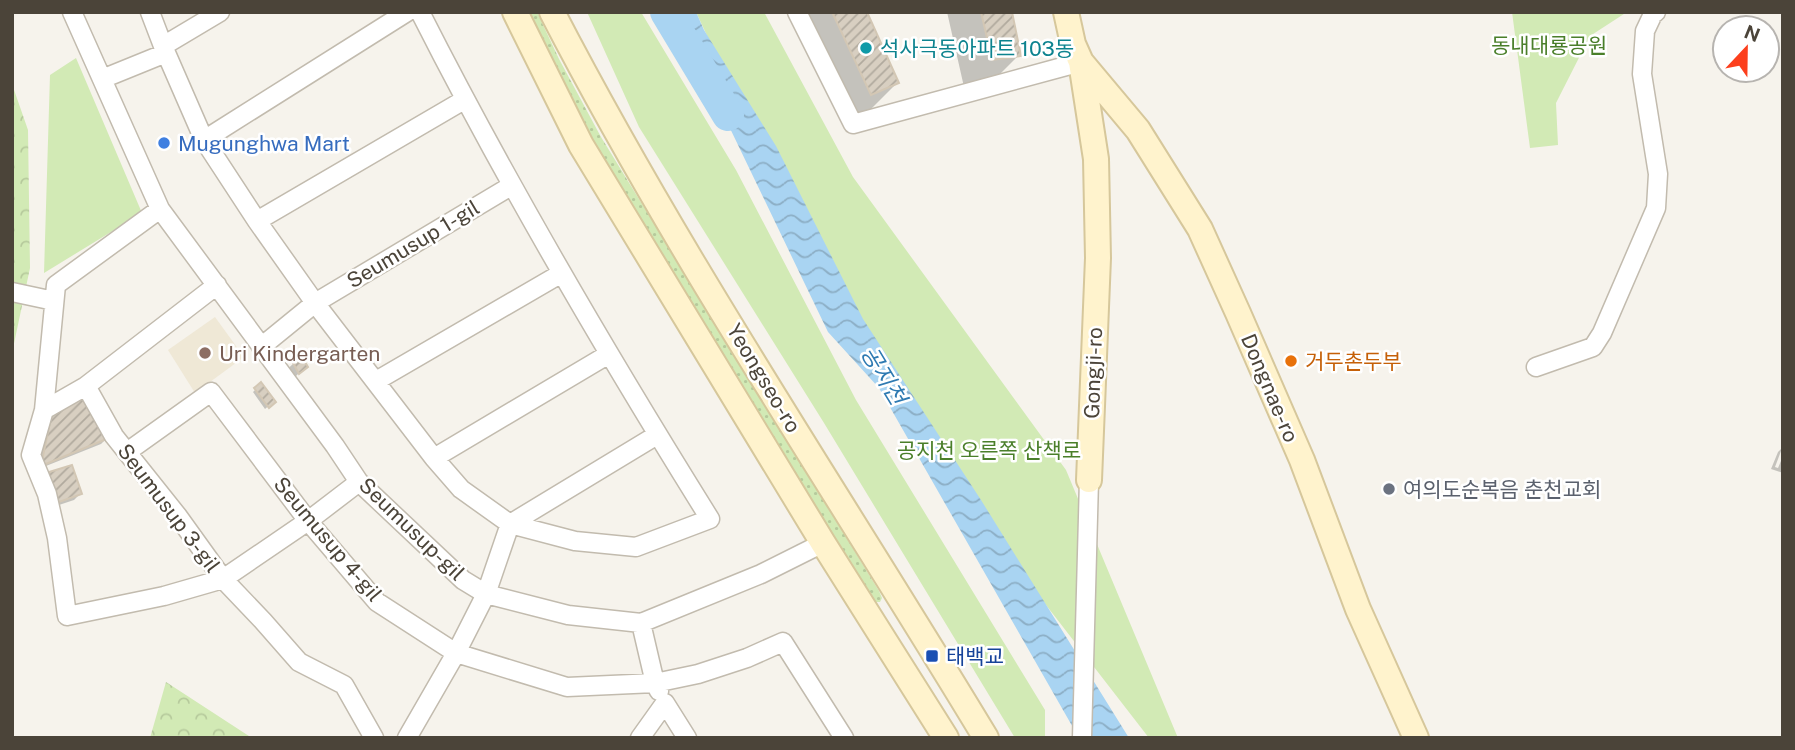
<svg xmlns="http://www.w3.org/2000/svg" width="1795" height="750" font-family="'Public Sans','Noto Sans KR',sans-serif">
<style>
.education{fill:#efe8d6}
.grass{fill:url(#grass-dots)}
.forest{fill:url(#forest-crowns)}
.green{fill:#d2eab5}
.water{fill:url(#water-waves)}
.shadow{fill:#0003}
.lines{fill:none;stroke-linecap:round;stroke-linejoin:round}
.river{stroke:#a9d4f2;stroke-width:32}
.building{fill:url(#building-hatch);stroke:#d3c7b4;stroke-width:2}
.street-casing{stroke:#c2bbae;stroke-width:21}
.secondary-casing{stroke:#d6c79b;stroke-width:28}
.street{stroke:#fff;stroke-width:18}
.secondary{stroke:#fff3cd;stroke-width:24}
.culture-dot{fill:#0f9aa8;stroke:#fff;stroke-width:2.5}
.shop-dot{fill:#3f7fe0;stroke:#fff;stroke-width:2.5}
.education-dot{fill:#8d6e63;stroke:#fff;stroke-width:2.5}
.food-dot{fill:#e8710a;stroke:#fff;stroke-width:2.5}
.worship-dot{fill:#6b7280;stroke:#fff;stroke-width:2.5}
.transit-dot{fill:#1a4fb4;stroke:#fff;stroke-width:2.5}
.labels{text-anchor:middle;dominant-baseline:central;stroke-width:5;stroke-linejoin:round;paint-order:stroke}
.park-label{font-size:21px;fill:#4a7f2a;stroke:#fff}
.culture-label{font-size:21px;fill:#0d838f;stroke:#fff;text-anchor:start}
.shop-label{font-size:21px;fill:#366cbe;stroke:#fff;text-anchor:start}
.street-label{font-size:21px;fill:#4b4439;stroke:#fff}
.education-label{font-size:21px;fill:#785e54;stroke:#fff;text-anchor:start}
.food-label{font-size:21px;fill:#c56008;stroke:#fff;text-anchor:start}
.worship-label{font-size:21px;fill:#5b616d;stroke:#fff;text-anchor:start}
.transit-label{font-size:21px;fill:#164399;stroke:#fff;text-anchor:start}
.water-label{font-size:23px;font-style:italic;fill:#2e7ab2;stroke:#fff}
</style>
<defs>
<pattern id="grass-dots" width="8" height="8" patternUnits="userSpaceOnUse" patternTransform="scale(1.75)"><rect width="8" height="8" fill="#d2eab5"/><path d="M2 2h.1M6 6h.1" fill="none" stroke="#b6ca9c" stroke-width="1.8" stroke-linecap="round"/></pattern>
<pattern id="forest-crowns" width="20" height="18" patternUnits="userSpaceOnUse" patternTransform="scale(1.75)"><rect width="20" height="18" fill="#d2eab5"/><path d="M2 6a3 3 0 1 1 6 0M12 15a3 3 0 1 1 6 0" fill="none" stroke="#b6ca9c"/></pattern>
<pattern id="water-waves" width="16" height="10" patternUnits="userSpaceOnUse" patternTransform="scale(1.75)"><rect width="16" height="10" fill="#a9d4f2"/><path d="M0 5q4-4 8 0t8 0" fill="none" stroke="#8caec5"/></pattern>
<pattern id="building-hatch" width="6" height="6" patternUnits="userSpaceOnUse" patternTransform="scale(1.75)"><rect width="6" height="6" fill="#d8cfc1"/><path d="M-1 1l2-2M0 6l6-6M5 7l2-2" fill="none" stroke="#b1aa9e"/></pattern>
</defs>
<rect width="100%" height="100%" fill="#f6f3ec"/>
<path class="education" d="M215 317 244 357 195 393 168 350Z"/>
<path class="grass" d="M526 12H537L559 59 601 137 879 591 882 598 880 602H875L869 599 804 488 591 140Z"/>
<path class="forest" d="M12 84 28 130 30 268 12 353Z
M166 682 252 738H150Z"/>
<path class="green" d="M587 12H641L736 170 856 400 1045 710V738H1015L824 423 639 127Z
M696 12H764L853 177 1066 470 1178 738H1149L946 476 801 237Z
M1512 12H1627L1590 36 1556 103 1558 145 1530 148Z
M76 58 142 213 44 273 50 75Z"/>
<path class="water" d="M674 12H696L704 30 776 146 863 319 981 500 1129 738H1079L879 388 828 332Z"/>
<path class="shadow" d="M791 12H865L897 83 869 111 843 122Z
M947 12H1010L1019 55 991 83 964 87Z
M294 363 306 366 293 379 281 375Z
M260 385 273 402 265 409 253 392Z
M70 396 107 438 101 444 36 470 45 425Z
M1783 447V451H1781L1775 467 1778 468 1783 456V473L1771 469 1778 452Z
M41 481 80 494 74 500 50 508Z"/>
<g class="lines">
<path class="river" d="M666 12 728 115"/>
</g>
<path class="building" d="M832 12H867L899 83 871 95Z
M981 12H1012L1021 56 992 60Z
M301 355 308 367 299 374 292 361Z
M261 382 276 402 269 408 254 388Z
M76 388 109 438 41 466 51 417Z
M72 465 82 494 56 503 46 473Z"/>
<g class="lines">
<defs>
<path id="street" d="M72 12 160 209 335 446 359 482 463 580 486 594 568 615 641 623 761 574 823 543
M150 12 163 46 204 140 257 221 315 303 434 458 461 489 510 524 575 541 636 547 710 519C607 354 508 186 420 12
M797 12 853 124 1081 62
M163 46 220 12
M102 79 166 53
M204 140 407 12
M160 209 56 285 44 410 31 455 47 494 57 538 67 616 164 596 223 579 308 521 359 482
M257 221 464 100
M217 285 86 386 114 436 177 515 223 579 263 621 299 662 344 685 374 738
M12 292 54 301
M261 347 315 303 511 186
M1536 367 1593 347 1602 333 1656 208 1658 174 1642 74 1645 31 1653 14 1656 12
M376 381 562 273
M44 410 86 386
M127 452 211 392 308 521 377 602 456 653 567 687 655 683 698 674 747 658 783 642 844 738
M434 458 609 354
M641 623 655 683 659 691
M407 738 456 653 486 594 510 524 657 435
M640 738 665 703 687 738
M1082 738 1089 480"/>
<path id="secondary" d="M515 12 581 145 823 543 946 738
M552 12C682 263 840 496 986 738
M1066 12 1073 44 1081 62 1096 159 1098 258 1089 480
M1081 62 1138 130 1200 229 1238 313 1302 460 1358 609 1416 738"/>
</defs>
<use href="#street" class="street-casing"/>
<use href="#secondary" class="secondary-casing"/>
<use href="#street" class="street"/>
<use href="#secondary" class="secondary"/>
</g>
<circle class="culture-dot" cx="866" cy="48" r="7"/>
<circle class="shop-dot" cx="164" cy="143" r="7"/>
<circle class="education-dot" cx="205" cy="353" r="7"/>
<circle class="food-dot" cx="1291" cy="361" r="7"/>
<circle class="worship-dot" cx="1389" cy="489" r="7"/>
<rect class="transit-dot" x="925" y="649" width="14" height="14" rx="3.5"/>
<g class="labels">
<g class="park-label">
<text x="1549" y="45">동내대룡공원</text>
<text x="989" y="450">공지천 오른쪽 산책로</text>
</g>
<g class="culture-label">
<text x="880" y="48">석사극동아파트 103동</text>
</g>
<g class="shop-label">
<text x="178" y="143">Mugunghwa Mart</text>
</g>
<g class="street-label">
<text transform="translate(413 244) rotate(-31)">Seumusup 1-gil</text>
<text transform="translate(1093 373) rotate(-88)">Gongji-ro</text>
<text transform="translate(764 378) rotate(59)">Yeongseo-ro</text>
<text transform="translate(1270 388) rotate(67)">Dongnae-ro</text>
<text transform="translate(169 508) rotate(53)">Seumusup 3-gil</text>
<text transform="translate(412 529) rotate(44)">Seumusup-gil</text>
<text transform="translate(328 539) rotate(50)">Seumusup 4-gil</text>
</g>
<g class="education-label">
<text x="219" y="353">Uri Kindergarten</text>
</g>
<g class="food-label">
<text x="1305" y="361">거두촌두부</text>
</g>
<g class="worship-label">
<text x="1403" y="489">여의도순복음 춘천교회</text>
</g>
<g class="transit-label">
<text x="946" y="656">태백교</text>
</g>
<g class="water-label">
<text transform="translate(884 375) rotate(59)">공지천</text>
</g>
</g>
<rect width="1795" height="750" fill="none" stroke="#4b4439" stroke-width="28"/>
<g transform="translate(1746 49) rotate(22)"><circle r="33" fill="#ffffff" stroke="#b7b4b0" stroke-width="2"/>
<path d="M0-5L12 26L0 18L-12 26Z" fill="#fc3f1d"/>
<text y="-10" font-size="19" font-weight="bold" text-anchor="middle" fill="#4b4439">N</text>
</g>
</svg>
